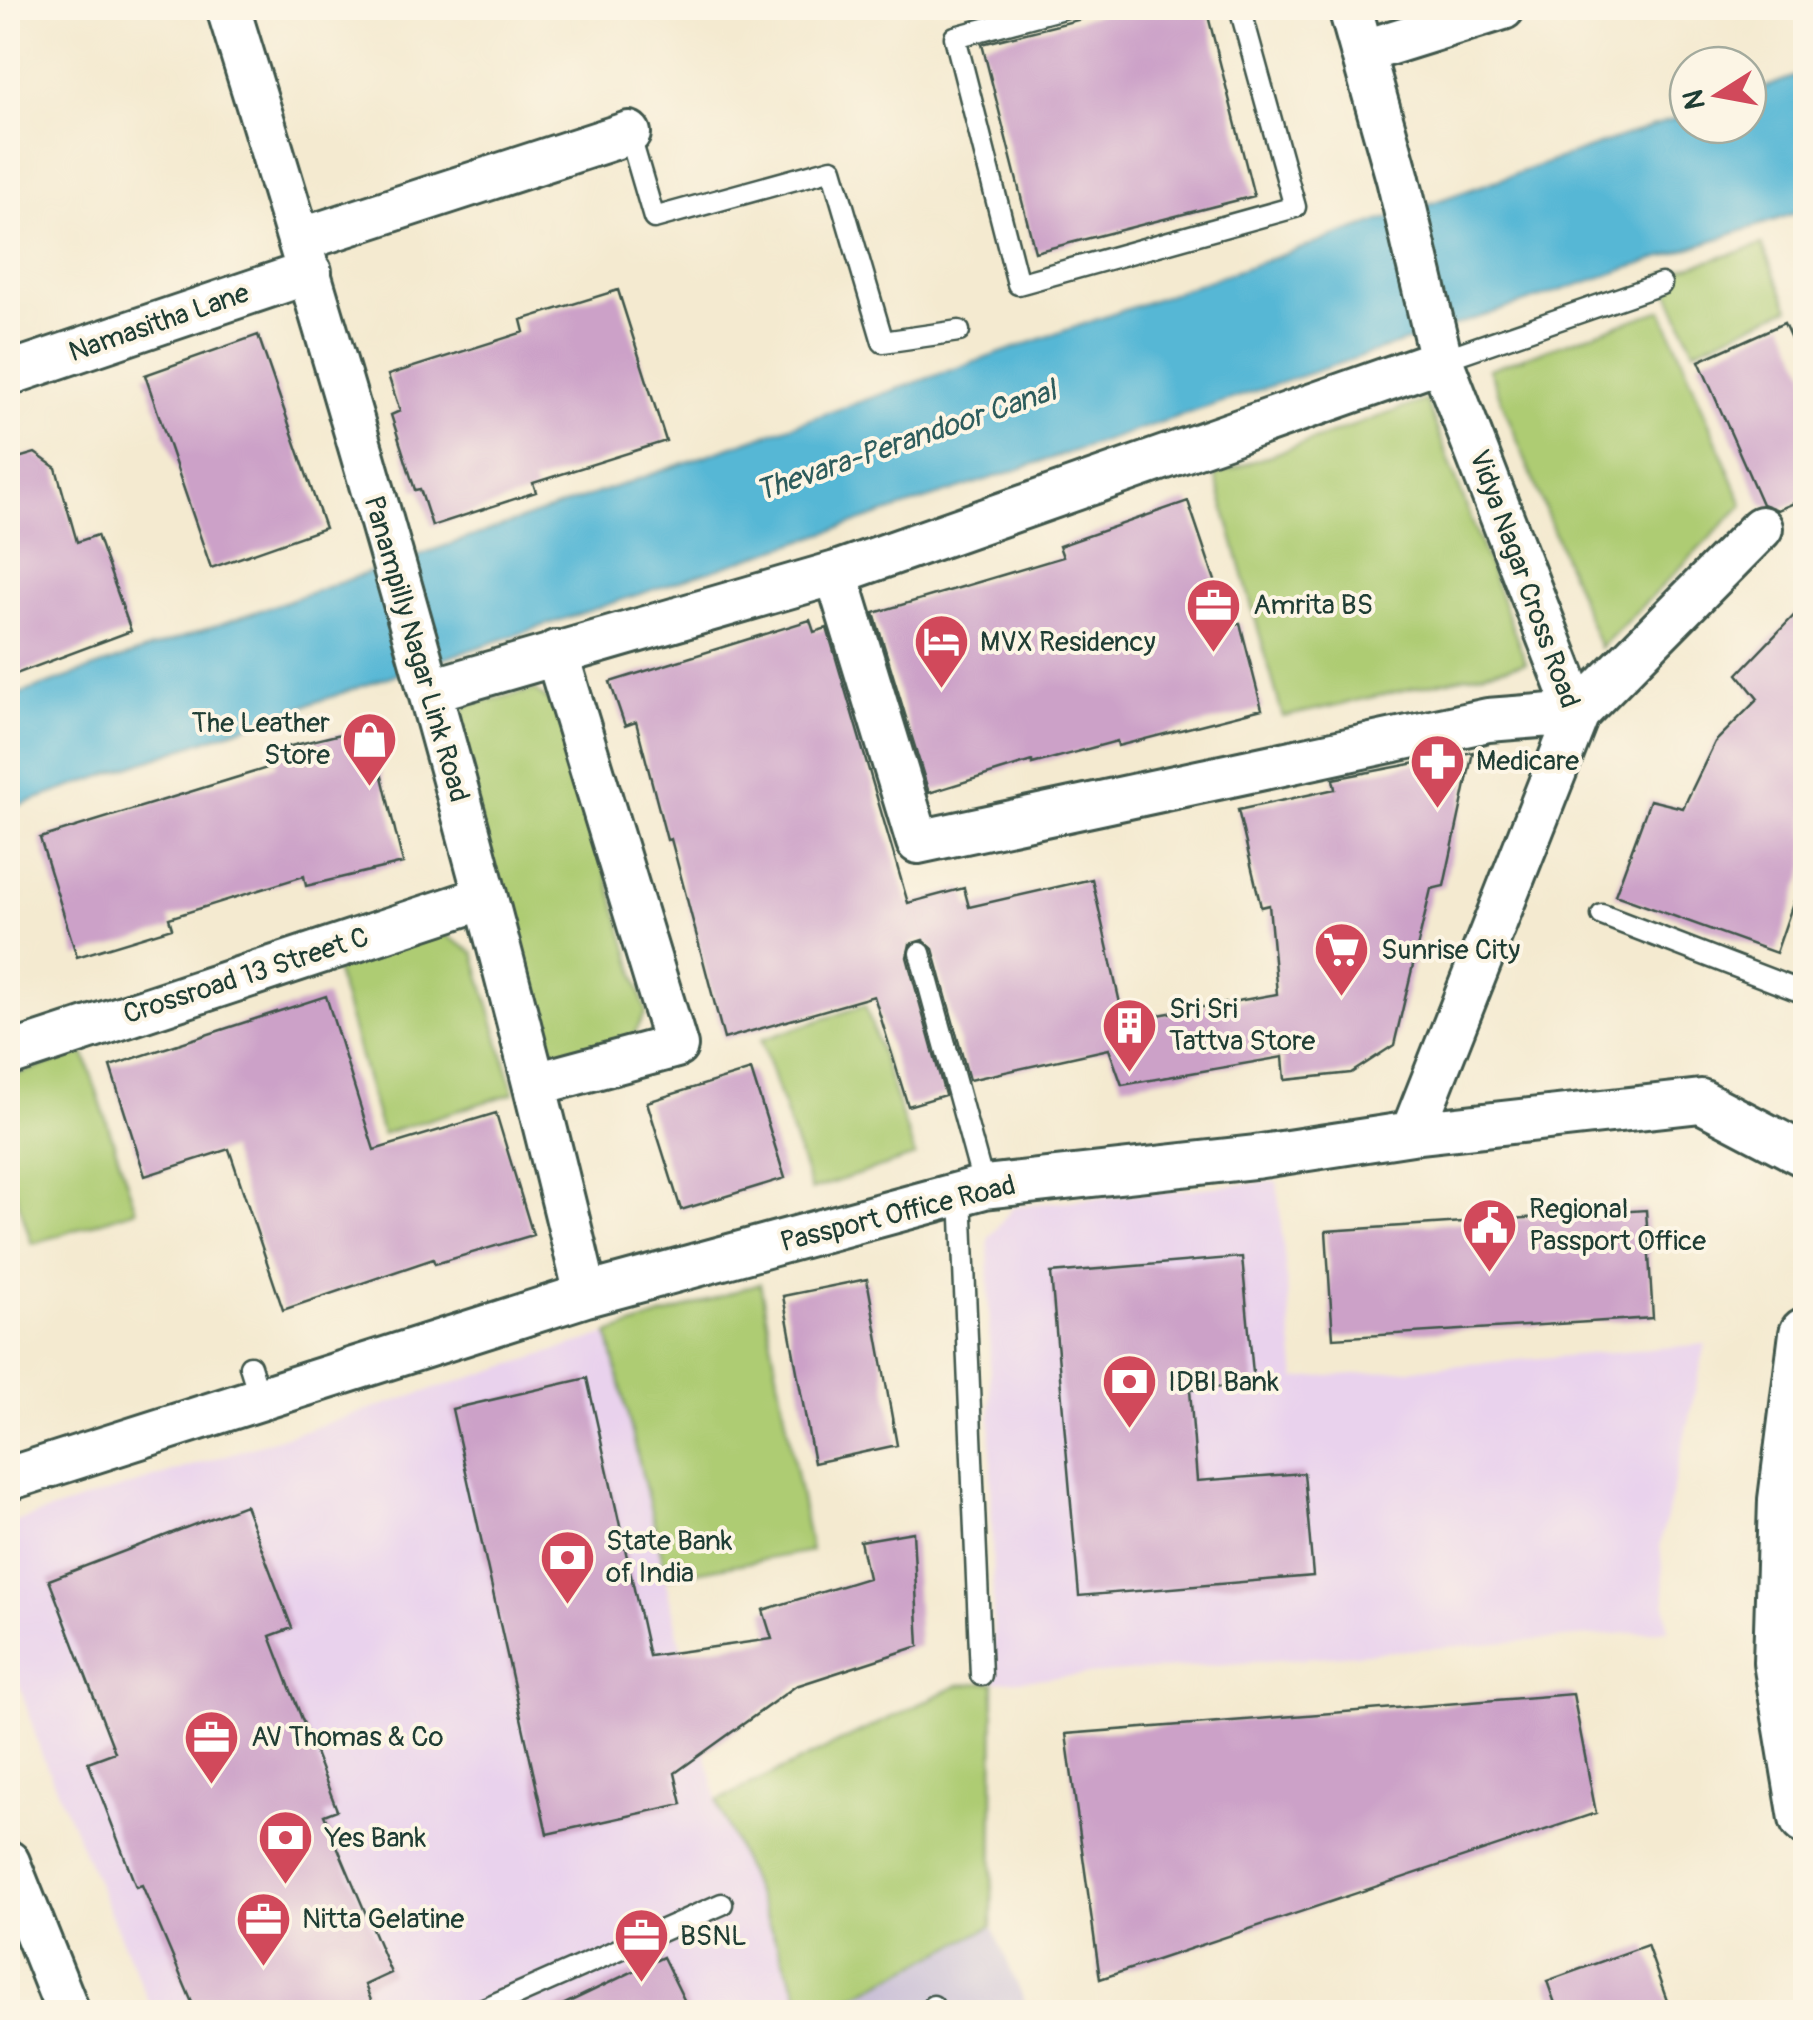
<svg xmlns="http://www.w3.org/2000/svg" width="1813" height="2020" font-family="Pangolin,sans-serif">
<style>
.built{fill:#e9d2ed}
.industrial{fill:#c9bfd7}
.green{fill:#aecc73;stroke:#668454;stroke-width:2.5}
.water{fill:#56b7d5;stroke:#3a7a84;stroke-width:2.5}
.building{fill:#cca1c8}
.lines{fill:none;stroke-linecap:round;stroke-linejoin:round}
.service-casing{stroke:#3f574b;stroke-width:25}
.minor-casing{stroke:#3f574b;stroke-width:48}
.tertiary-casing{stroke:#3f574b;stroke-width:58}
.service{stroke:#fff;stroke-width:20}
.minor{stroke:#fff;stroke-width:42}
.tertiary{stroke:#fff;stroke-width:52}
.labels{text-anchor:middle;dominant-baseline:central;stroke-width:8;stroke-linejoin:round;paint-order:stroke}
.street-label{font-size:28px;fill:#1f3d34;stroke:#fcf5e5}
.poi-label{font-size:28px;fill:#1f3d34;stroke:#fcf5e5;text-anchor:start}
.water-label{font-size:30px;font-style:italic;fill:#2d5c5c;stroke:#fcf5e5}
</style>
<rect width="100%" height="100%" fill="#fcf5e5"/>
<filter id="ink" filterUnits="userSpaceOnUse"><feTurbulence type="fractalNoise" baseFrequency=".01" numOctaves="2"/><feDisplacementMap in="SourceGraphic" scale="20" xChannelSelector="R" yChannelSelector="G"/><feConvolveMatrix kernelMatrix="1 2 1 2 8 2 1 2 1" color-interpolation-filters="sRGB"/></filter>
<filter id="wash" filterUnits="userSpaceOnUse"><feTurbulence type="fractalNoise" baseFrequency=".0048" numOctaves="4" result="noise"/><feDisplacementMap in="SourceGraphic" scale="40" xChannelSelector="R" yChannelSelector="G"/><feGaussianBlur stdDeviation="2.25" result="paint"/><feColorMatrix in="noise" values="0 0 0 0 0 0 0 0 0 0 0 0 0 0 0 0 0 1.4 0 .05"/><feComposite in="paint" operator="in"/></filter>
<g filter="url(#wash)">
<rect width="100%" height="100%" fill="#f4ead0"/>
<path class="built" d="M1277 1181 1296 1379 1706 1344 1660 1544 1668 1630 994 1682 988 1239 1014 1206Z
M608 1334 717 1800 806 2012H153L41 1753 8 1648V1524Z"/>
<path class="industrial" d="M992 1926 1029 2012H822Z"/>
<path class="green" d="M1762 245 1789 308 1694 350 1662 275Z
M1662 310 1743 505 1600 648 1489 369Z
M1426 400 1526 663 1283 717 1215 475Z
M535 690 559 709 646 1012 632 1038 562 1056 536 1037 456 732 466 705Z
M439 931 474 953 514 1093 382 1134 335 968Z
M865 1005 915 1156 811 1190 761 1040Z
M84 1053 136 1210 32 1244 8 1170V1077Z
M760 1283 811 1551 667 1577 608 1334Z
M994 1682 992 1926 822 2012H806L717 1801 959 1685Z"/>
<path class="water" d="M1805 73V210L385 678 8 809V698L1688 114V125H1748V93Z"/>
<g id="blocks">
<path class="building" d="M1125 8H1206L1254 196 1035 252 982 44Z
M618 290 666 441 533 483 536 492 432 526 420 489 415 490 391 415 400 411 388 375 524 332 521 320Z
M1784 323 1806 372V498L1778 510 1762 504 1699 361Z
M258 335 325 528 211 568 145 375Z
M35 453 56 468 77 542 97 535 131 631 8 677V461Z
M1188 501 1230 625 1240 623 1262 709 1118 746 1117 741 1032 764V761L929 793 874 613 1063 557 1059 546Z
M1806 603V866L1776 953 1615 895 1650 800 1683 808 1715 742 1758 699 1738 674Z
M810 620 814 632 827 628 908 903 964 888 969 907 1092 879 1124 1021 1277 994 1269 905 1261 907 1238 810 1335 789 1333 779 1473 752 1444 886 1431 889 1394 1045 1351 1073 1285 1080 1283 1057 1122 1085 1109 1049 969 1080 933 949 923 940 910 944 907 957 945 1095 908 1106 874 996 724 1039 671 839 667 840 636 722 625 726 610 682Z
M370 727 403 863 306 886 304 876 169 918 172 928 77 957 40 838 277 765 274 750Z
M326 996 374 1150 496 1113 533 1235 435 1264 433 1259 283 1310 229 1149 145 1176 110 1066Z
M751 1070 785 1178 681 1210 647 1102Z
M1646 1210 1653 1318 1333 1338 1326 1231Z
M1242 1257 1254 1384 1190 1390 1197 1481 1304 1473 1313 1576 1079 1596 1051 1273Z
M867 1279 897 1445 814 1463 783 1296Z
M587 1378 649 1656 772 1639 763 1610 868 1578 860 1541 913 1532 919 1646 796 1686 675 1773 682 1804 547 1834 452 1409Z
M245 1505 292 1628 270 1636 337 1810 324 1815 391 1973 365 1985 372 2003 350 2012H196L142 1885 136 1887 88 1762 115 1752 49 1580Z
M1573 1694 1596 1813 1100 1979 1066 1734Z
M1647 1945 1671 2012H1558L1547 1981Z
M663 1957 690 2012H548Z"/>
</g>
</g>
<g filter="url(#ink)">
<use href="#blocks" fill-opacity="0" stroke="#3f574b" stroke-width="2.5"/>
<g class="lines">
<defs>
<path id="service" d="M1063 8 955 37 1018 284 1295 207 1240 8
M629 133 654 218 832 169 883 342 959 331
M1441 360 1661 284
M1602 915 1802 992 1806 986
M920 953 984 1187
M961 1194 981 1675
M250 1366 261 1401
M933 2006 935 2012
M477 2012 722 1904"/>
<path id="minor" d="M228 8C360 433 483 861 586 1295
M1350 8 1398 179 1441 360 1578 713 1412 1133
M1362 52 1503 8
M300 240 629 133
M8 374 310 272
M836 573 918 842 1488 720 1578 713 1761 528
M432 690 836 573 1441 360
M8 1055 484 898
M536 1084 676 1046 556 652
M8 1479 586 1295 984 1187 1255 1157 1412 1133 1701 1101 1806 1156
M8 1862 68 2012"/>
<path id="tertiary" d="M1806 1334 1785 1500 1780 1662 1806 1818"/>
</defs>
<use href="#service" class="service-casing"/>
<use href="#minor" class="minor-casing"/>
<use href="#tertiary" class="tertiary-casing"/>
<use href="#service" class="service"/>
<use href="#minor" class="minor"/>
<use href="#tertiary" class="tertiary"/>
</g>
</g>
<defs>
<symbol id="office-pin" viewBox="-11 -11 22 30"><path d="M0 17L-7.5 6A9.5 9.5 0 1 1 7.5 6Z" fill="#d1495b" stroke="#fcf5e5"/><path d="M-6-3h4V-5.5h4V-3h4V5H-6ZM-1-4.5V-3h2v-1.5ZM-6 0V1H6V0Z" fill="#fff"/></symbol>
<symbol id="hotel-pin" viewBox="-11 -11 22 30"><path d="M0 17L-7.5 6A9.5 9.5 0 1 1 7.5 6Z" fill="#d1495b" stroke="#fcf5e5"/><path d="M-6-4.5h1.5V1H6V5H4.5V3h-9V5H-6ZM-4 0a1.8 1.8 0 1 1 3.6 0ZM.5 0V-2.5h3Q6-2.5 6 0Z" fill="#fff"/></symbol>
<symbol id="shop-pin" viewBox="-11 -11 22 30"><path d="M0 17L-7.5 6A9.5 9.5 0 1 1 7.5 6Z" fill="#d1495b" stroke="#fcf5e5"/><path d="M-5-2.5h2.3a2.7 3.5 0 0 1 5.4 0H5L5.5 6h-11ZM-1.5-2.5h3a1.5 2.3 0 0 0-3 0Z" fill="#fff"/></symbol>
<symbol id="pharmacy-pin" viewBox="-11 -11 22 30"><path d="M0 17L-7.5 6A9.5 9.5 0 1 1 7.5 6Z" fill="#d1495b" stroke="#fcf5e5"/><path d="M-2-6h4v4h4v4h-4v4h-4v-4h-4v-4h4Z" fill="#fff"/></symbol>
<symbol id="supermarket-pin" viewBox="-11 -11 22 30"><path d="M0 17L-7.5 6A9.5 9.5 0 1 1 7.5 6Z" fill="#d1495b" stroke="#fcf5e5"/><path d="M-6-5.5h2.5l.6 2H6L4.5 2H-2.5L-4.4-4H-6ZM-1.5 3.2a1.3 1.3 0 1 0 .1 0ZM3 3.2a1.3 1.3 0 1 0 .1 0Z" fill="#fff"/></symbol>
<symbol id="building-pin" viewBox="-11 -11 22 30"><path d="M0 17L-7.5 6A9.5 9.5 0 1 1 7.5 6Z" fill="#d1495b" stroke="#fcf5e5"/><path d="M-4-6H4V6H1V3H-1V6H-4ZM-2.5-4.3h1.7v1.8h-1.7ZM.8-4.3h1.7v1.8H.8ZM-2.5-1h1.7V.8h-1.7ZM.8-1h1.7V.8H.8Z" fill="#fff"/></symbol>
<symbol id="civic-pin" viewBox="-11 -11 22 30"><path d="M0 17L-7.5 6A9.5 9.5 0 1 1 7.5 6Z" fill="#d1495b" stroke="#fcf5e5"/><path d="M-.6-6.5H3V-4.5H.6V-3L4-1V1h2V6H-6V1h2V-1L-.6-3ZM-1.2 2.5V6h2.4V2.5Z" fill="#fff"/></symbol>
<symbol id="bank-pin" viewBox="-11 -11 22 30"><path d="M0 17L-7.5 6A9.5 9.5 0 1 1 7.5 6Z" fill="#d1495b" stroke="#fcf5e5"/><path d="M-6-4H6V4H-6ZM0-2.3a2.3 2.3 0 1 0 0 4.6a2.3 2.3 0 1 0 0-4.6Z" fill="#fff"/></symbol>
</defs>
<g fill-rule="evenodd">
<use href="#office-pin" x="1182" y="574" width="63" height="86"/>
<use href="#hotel-pin" x="910" y="610" width="63" height="86"/>
<use href="#shop-pin" x="338" y="708" width="63" height="86"/>
<use href="#pharmacy-pin" x="1406" y="730" width="63" height="86"/>
<use href="#supermarket-pin" x="1310" y="918" width="63" height="86"/>
<use href="#building-pin" x="1098" y="994" width="63" height="86"/>
<use href="#civic-pin" x="1458" y="1194" width="63" height="86"/>
<use href="#bank-pin" x="1098" y="1350" width="63" height="86"/>
<use href="#bank-pin" x="536" y="1526" width="63" height="86"/>
<use href="#office-pin" x="180" y="1706" width="63" height="86"/>
<use href="#bank-pin" x="254" y="1806" width="63" height="86"/>
<use href="#office-pin" x="232" y="1888" width="63" height="86"/>
<use href="#office-pin" x="610" y="1904" width="63" height="86"/>
</g>
<g class="labels">
<g class="street-label">
<text transform="translate(159 323) rotate(-19)">Namasitha Lane</text>
<text transform="translate(1524 579) rotate(70)">Vidya Nagar Cross Road</text>
<text transform="translate(416 649) rotate(74)">Panampilly Nagar Link Road</text>
<text transform="translate(246 976) rotate(-18)">Crossroad 13 Street C</text>
<text transform="translate(898 1214) rotate(-14)">Passport Office Road</text>
</g>
<g class="poi-label">
<text x="1253" y="605">Amrita BS</text>
<text x="980" y="642">MVX Residency</text>
<text x="330" y="723" text-anchor="end">The Leather<tspan x="330" dy="32">Store</tspan></text>
<text x="1476" y="761">Medicare</text>
<text x="1381" y="950">Sunrise City</text>
<text x="1169" y="1009">Sri Sri<tspan x="1169" dy="32">Tattva Store</tspan></text>
<text x="1529" y="1209">Regional<tspan x="1529" dy="32">Passport Office</tspan></text>
<text x="1168" y="1382">IDBI Bank</text>
<text x="606" y="1541">State Bank<tspan x="606" dy="32">of India</tspan></text>
<text x="251" y="1737">AV Thomas &amp; Co</text>
<text x="325" y="1838">Yes Bank</text>
<text x="302" y="1919">Nitta Gelatine</text>
<text x="680" y="1936">BSNL</text>
</g>
<g class="water-label">
<text transform="translate(906 441) rotate(-19)">Thevara-Perandoor Canal</text>
</g>
</g>
<rect width="1813" height="2020" fill="none" stroke="#fcf5e5" stroke-width="40"/>
<g transform="translate(1718 95) rotate(259)"><circle r="48" fill="#fcf5e5" stroke="#a4ab9e" stroke-width="2.5"/>
<path d="M0-8L18 38L0 25L-18 38Z" fill="#d1495b"/>
<text y="-15" font-size="28" font-weight="bold" text-anchor="middle" fill="#1f3d34">N</text>
</g>
</svg>
